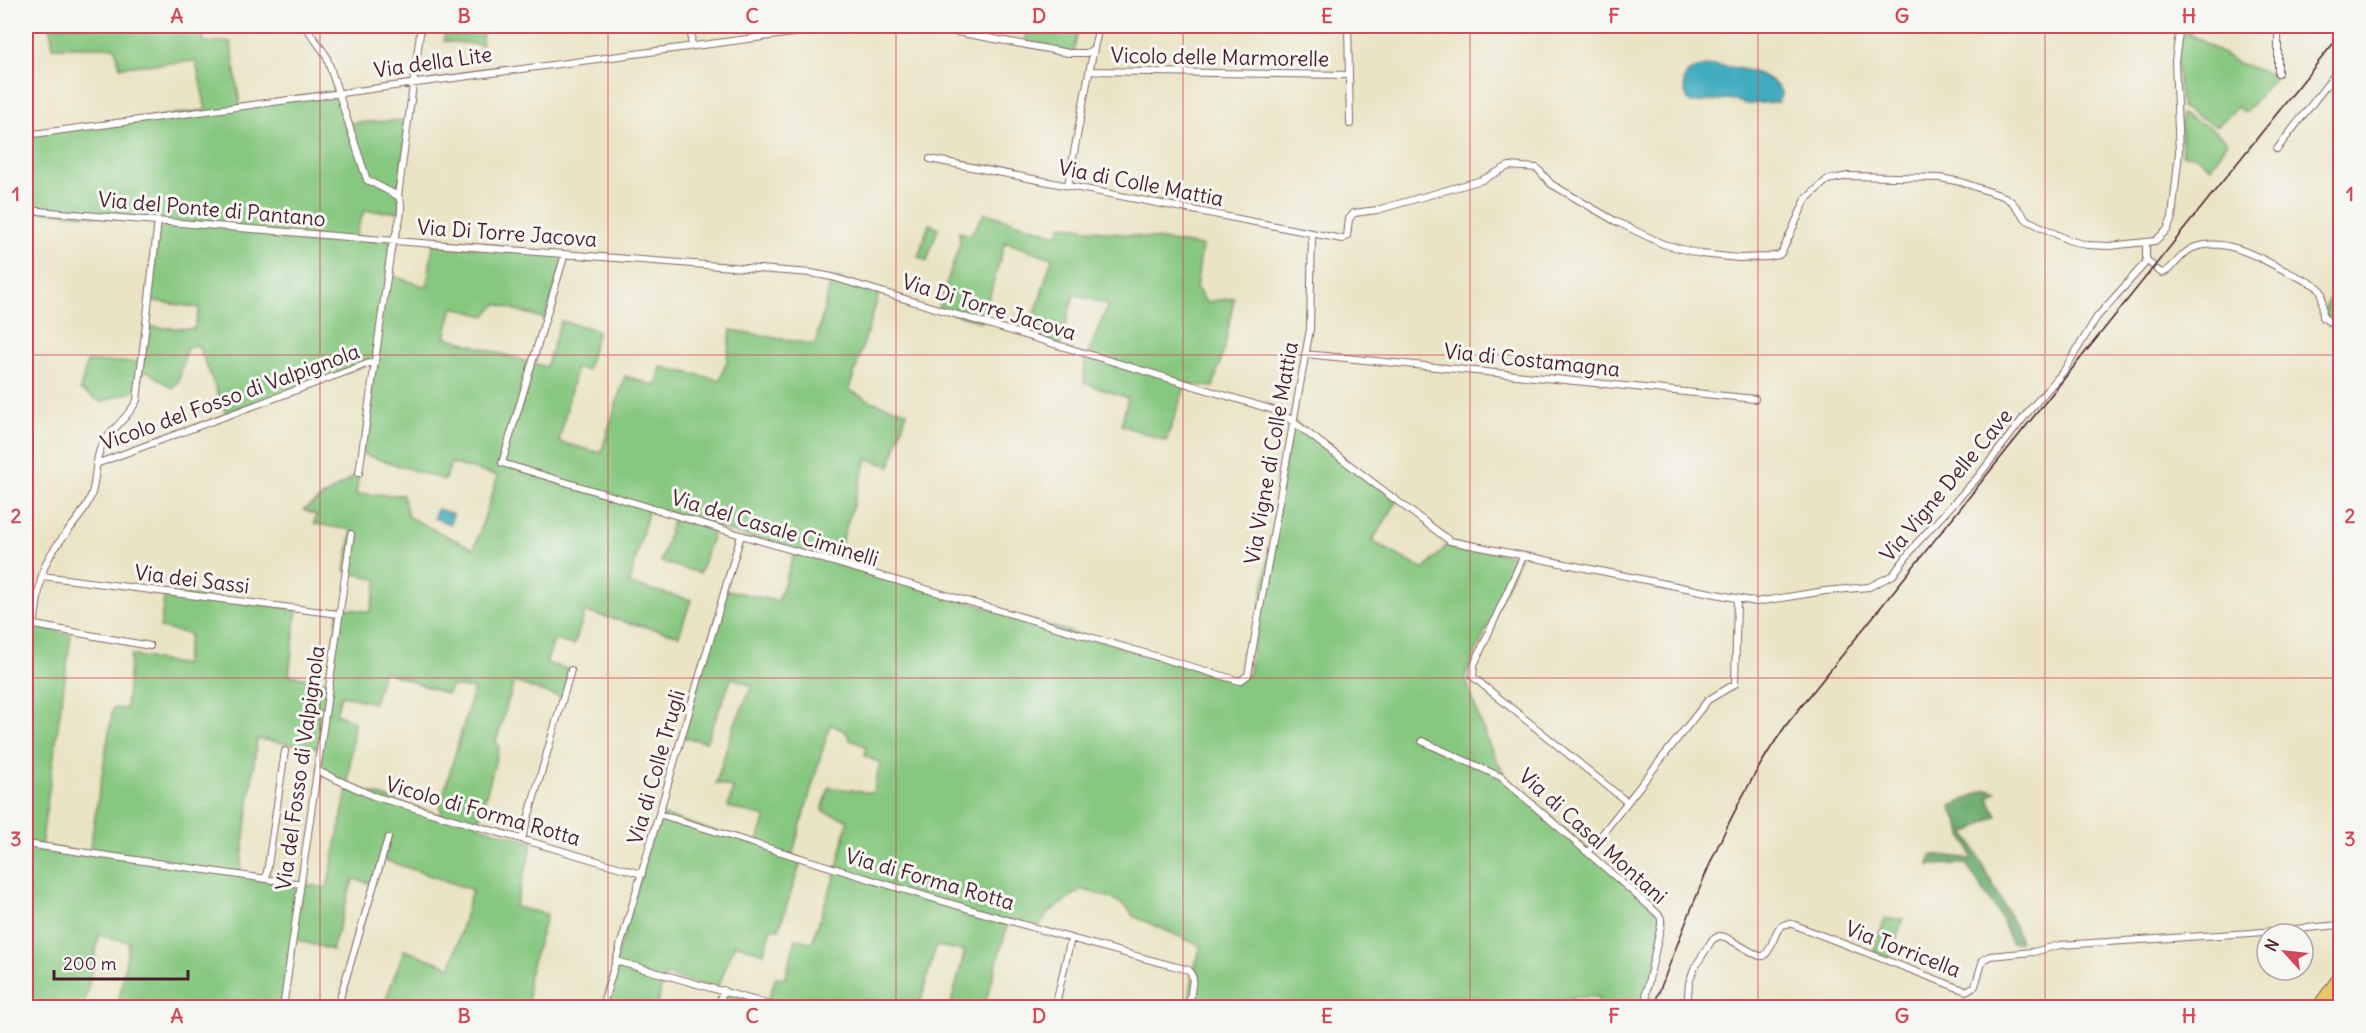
<svg xmlns="http://www.w3.org/2000/svg" width="2366" height="1033" font-family="Delius,sans-serif">
<style>
.green{fill:#87c880;stroke:#687456;stroke-width:1.5;fill-rule:evenodd}
.forest{fill:#6dac6e;stroke:#5c664c;stroke-width:1.5}
.water{fill:#40acbf;stroke:#456675;stroke-width:1.5}
.lines{fill:none;stroke-linecap:round;stroke-linejoin:round}
.minor-casing{stroke:#826461;stroke-width:8}
.highway-casing{stroke:#826461;stroke-width:10}
.minor{stroke:#fff;stroke-width:6}
.highway{stroke:#e9c769;stroke-width:8}
.rail{stroke:#4a1f2b;stroke-width:1.5}
.grid{fill:none;stroke:#d1495b;stroke-width:1.5;stroke-opacity:0.55}
.labels{text-anchor:middle;dominant-baseline:central;stroke-width:6;stroke-linejoin:round;paint-order:stroke}
.street-label{font-size:21px;fill:#4a1f2b;stroke:#f6f6f2}
.neatline{fill:none;stroke:#d1495b;stroke-width:2}
.grid-label{font-size:20px;text-anchor:middle;font-weight:bold;fill:#d1495b}
</style>
<rect width="100%" height="100%" fill="#f6f6f2"/>
<filter id="ink" filterUnits="userSpaceOnUse"><feTurbulence type="fractalNoise" baseFrequency=".0167" numOctaves="2"/><feDisplacementMap in="SourceGraphic" scale="12" xChannelSelector="R" yChannelSelector="G"/><feConvolveMatrix kernelMatrix="1 2 1 2 8 2 1 2 1" color-interpolation-filters="sRGB"/></filter>
<filter id="wash" filterUnits="userSpaceOnUse"><feTurbulence type="fractalNoise" baseFrequency=".008" numOctaves="4" result="noise"/><feDisplacementMap in="SourceGraphic" scale="24" xChannelSelector="R" yChannelSelector="G"/><feGaussianBlur stdDeviation="1.35" result="paint"/><feColorMatrix in="noise" values="0 0 0 0 0 0 0 0 0 0 0 0 0 0 0 0 0 1.4 0 .05"/><feComposite in="paint" operator="in"/></filter>
<g filter="url(#wash)">
<rect width="100%" height="100%" fill="#eae4c5"/>
<path class="green" d="M50 26H203L204 42H231L240 106 337 91 348 123 408 120 398 196 400 212 364 211 355 237 395 241 387 274 427 287 433 244 565 254 545 319 497 304 485 316 453 307 445 337 546 367 561 321 598 330 587 370 576 368 559 442 601 453 625 376 656 386 661 367 720 380 727 360 731 330 815 345 832 277 880 291 849 390 870 401 907 412 890 466 867 459 835 563 1237 681 1248 675 1293 420 1397 502 1372 541 1424 570 1449 543 1520 557 1465 676C1477 711 1487 751 1510 781L1666 918 1648 998 1674 1007H1598V997H1573L1571 1008 1486 1007 1480 997H1436L1435 1008 1188 1007 1193 973 1201 946 1133 916C1126 899 1098 895 1082 889L1047 914 1039 928 1009 920 984 1007H950L965 951 936 946 919 1007H718L723 990 767 1003 776 977 785 978 796 939 812 942 837 869 848 820 822 811 829 787 873 793 880 763 865 756 866 746 850 740 846 732 830 724 792 855 802 859 779 929 771 928 764 953 735 944 717 989 665 975 656 1007H602L659 814 757 844 766 817 728 807 733 788 716 783 733 728 752 686 732 677 706 742 682 737 725 590 778 601 795 552 715 527 700 573 661 562 674 515 649 508 629 584 691 600 679 635 585 612 574 645 554 640 546 663 571 670 563 698 514 682 496 741 499 747 478 826 533 842 515 907 547 914 528 978 529 1007H515L485 1001 483 1007H383L404 950 451 967 472 890 382 859 374 884 353 879 332 950 294 939 283 1007H118L129 942 99 935 84 1007H26V624L71 635 41 846 89 853 113 708 126 709 131 655 184 665 190 634 160 628 165 592 297 609 289 675 329 681 339 607 370 612 378 580 345 571 352 530 314 524 316 515 303 510 359 473 356 494 403 495 408 517 474 549 498 476 451 463 445 480 362 454 374 362 227 416 198 345 186 349 179 381 172 388 147 371 141 374 139 389 101 402 80 390 87 362H142L146 327 194 329 200 308 148 300 157 221 26 210V135L206 110 196 61 120 67 115 47H53ZM383 671 447 694 452 686 474 689 440 806 442 816 348 785 354 722 336 714 341 695 374 703ZM257 739 320 748 318 771 348 786 327 888 240 875Z
M444 26H504L483 27 482 45 444 41Z
M1028 26H1079L1073 55 1025 45Z
M2183 30 2236 62 2276 76 2245 113 2238 107 2217 126 2181 107 2177 60Z
M2181 114 2210 127 2228 142 2211 167 2194 155H2182Z
M985 213 1057 235 1062 225 1202 246 1196 287 1206 302 1234 298 1225 346 1213 387 1186 384 1166 441 1121 425 1128 398 1084 383 1085 361 1108 305 1074 294 1060 346 1030 331 1052 258 1005 242 982 322 938 309 960 243 959 232 970 235Z
M929 224 938 228 927 261 918 257Z
M2334 289 2340 291V325L2338 326 2323 314Z
M1885 919H1903L1890 958 1873 952Z"/>
<path class="forest" d="M1987 789 1996 792 1988 797 1997 816 1966 833 2015 926 2020 942 2011 943 2002 919 1966 864 1929 865 1932 854 1973 859 1951 806Z"/>
<path class="water" d="M1715 65C1738 68 1770 71 1782 93L1778 102 1747 104 1729 99 1692 103 1688 100C1677 73 1690 67 1715 65Z
M437 509 453 514 450 524 434 518Z"/>
</g>
<g filter="url(#ink)">
<g class="lines">
<defs>
<path id="minor" d="M305 26 326 55 367 180 398 196
M925 26 1069 53H1087L1092 50
M1348 26 1350 124
M691 45 692 26
M1090 71 1349 75
M2278 73V26
M26 135 845 26
M2277 149 2340 68
M930 159 1342 239 1347 236 1349 219 1354 213 1377 210 1482 180 1509 166 1537 168 1551 184 1615 221 1663 244 1701 254 1739 258 1768 257 1779 255 1782 252 1806 199 1827 180 1848 176 1940 178 1961 182 2005 197 2012 202 2027 220 2068 240 2087 245 2109 246 2155 241 2167 230 2172 218 2179 152 2175 61 2180 26
M1068 185C1078 132 1087 77 1099 26
M26 210 395 241 811 273 832 277 1280 412 1450 541 1756 602 1825 591 1869 587 1893 575 1916 544 1977 478 2028 412 2063 372 2097 317 2147 261
M2146 242V259L2152 265
M565 254 502 463 741 535 1240 681 1248 675 1310 329 1312 234
M2157 270 2162 273C2173 271 2180 253 2193 248 2225 236 2259 258 2286 271 2297 277 2309 281 2319 288L2322 293 2323 317 2340 330
M1305 354 1755 399
M96 464 375 361
M359 473 391 250C394 238 407 207 398 196L421 26
M1523 557 1474 665 1473 677 1627 802
M42 576 338 614
M29 624 35 619C38 600 39 578 47 561 59 537 81 521 91 496 97 480 94 462 101 447 110 429 129 418 137 400L158 221
M29 624 150 646
M1422 741 1501 777 1657 913 1661 918V925L1646 993 1647 1000 1653 1003
M318 771 373 796 642 874
M659 814C835 869 1011 924 1189 970L1193 978 1189 1008
M522 839 571 670
M26 844 301 884
M1588 852 1708 700 1735 684 1737 599
M266 879 285 751
M616 961 781 1008
M1660 1006 1665 1008
M283 1008 351 534
M337 1008 388 838
M602 1008 741 535
M718 1008 723 990
M1055 1008 1071 938
M1687 1008 1689 983 1694 969 1712 940 1719 936 1725 937 1759 956H1764C1776 947 1772 921 1792 924L1966 991 1975 986 1983 960 1990 956 2033 952 2060 945 2251 933 2340 925"/>
<path id="highway" d="M2315 1008 2340 973
M2323 1008 2340 984"/>
</defs>
<use href="#minor" class="minor-casing"/>
<use href="#highway" class="highway-casing"/>
<use href="#minor" class="minor"/>
<use href="#highway" class="highway"/>
<path class="rail" d="M1653 1008C1691 909 1725 811 1787 724L2340 35"/>
</g>
</g>
<path class="grid" d="M320 26V1008M608 26V1008M896 26V1008M1183 26V1008M1470 26V1008M1758 26V1008M2045 26V1008M26 355H2340M26 678H2340"/>
<g class="labels">
<g class="street-label">
<text transform="translate(1220 57) rotate(1)">Vicolo delle Marmorelle</text>
<text transform="translate(433 62) rotate(-8)">Via della Lite</text>
<text transform="translate(1141 183) rotate(11)">Via di Colle Mattia</text>
<text transform="translate(212 209) rotate(5)">Via del Ponte di Pantano</text>
<text transform="translate(507 233) rotate(4)">Via Di Torre Jacova</text>
<text transform="translate(989 307) rotate(17)">Via Di Torre Jacova</text>
<text transform="translate(1532 360) rotate(6)">Via di Costamagna</text>
<text transform="translate(230 397) rotate(-20)">Vicolo del Fosso di Valpignola</text>
<text transform="translate(1271 453) rotate(-80)">Via Vigne di Colle Mattia</text>
<text transform="translate(1946 485) rotate(-50)">Via Vigne Delle Cave</text>
<text transform="translate(775 528) rotate(17)">Via del Casale Ciminelli</text>
<text transform="translate(192 579) rotate(7)">Via dei Sassi</text>
<text transform="translate(656 767) rotate(-74)">Via di Colle Trugli</text>
<text transform="translate(300 768) rotate(-82)">Via del Fosso di Valpignola</text>
<text transform="translate(483 811) rotate(16)">Vicolo di Forma Rotta</text>
<text transform="translate(1593 836) rotate(42)">Via di Casal Montani</text>
<text transform="translate(930 879) rotate(16)">Via di Forma Rotta</text>
<text transform="translate(1903 949) rotate(21)">Via Torricella</text>
</g>
</g>
<rect width="2366" height="1033" fill="none" stroke="#f6f6f2" stroke-width="66"/>
<g transform="translate(2285 952) rotate(297)"><circle r="28" fill="#f6f6f2" stroke="#b1a0a2" stroke-width="1.5"/>
<path d="M0-4.5L10 22L0 15L-10 22Z" fill="#d1495b"/>
<text y="-9" font-size="16" font-weight="bold" text-anchor="middle" fill="#4a1f2b">N</text>
</g>
<path d="M54 970v9h134v-9" fill="none" stroke="#4a1f2b" stroke-width="3"/>
<text x="63" y="970" font-size="18" fill="#4a1f2b" stroke="#f6f6f2" stroke-width="4.5" paint-order="stroke">200 m</text>
<rect x="33" y="33" width="2300" height="967" class="neatline"/>
<g class="grid-label">
<text x="177" y="23">A</text>
<text x="464" y="23">B</text>
<text x="752" y="23">C</text>
<text x="1039" y="23">D</text>
<text x="1327" y="23">E</text>
<text x="1614" y="23">F</text>
<text x="1902" y="23">G</text>
<text x="2189" y="23">H</text>
<text x="16" y="201">1</text>
<text x="2350" y="201">1</text>
<text x="16" y="523">2</text>
<text x="2350" y="523">2</text>
<text x="16" y="846">3</text>
<text x="2350" y="846">3</text>
<text x="177" y="1023">A</text>
<text x="464" y="1023">B</text>
<text x="752" y="1023">C</text>
<text x="1039" y="1023">D</text>
<text x="1327" y="1023">E</text>
<text x="1614" y="1023">F</text>
<text x="1902" y="1023">G</text>
<text x="2189" y="1023">H</text>
</g>
</svg>
